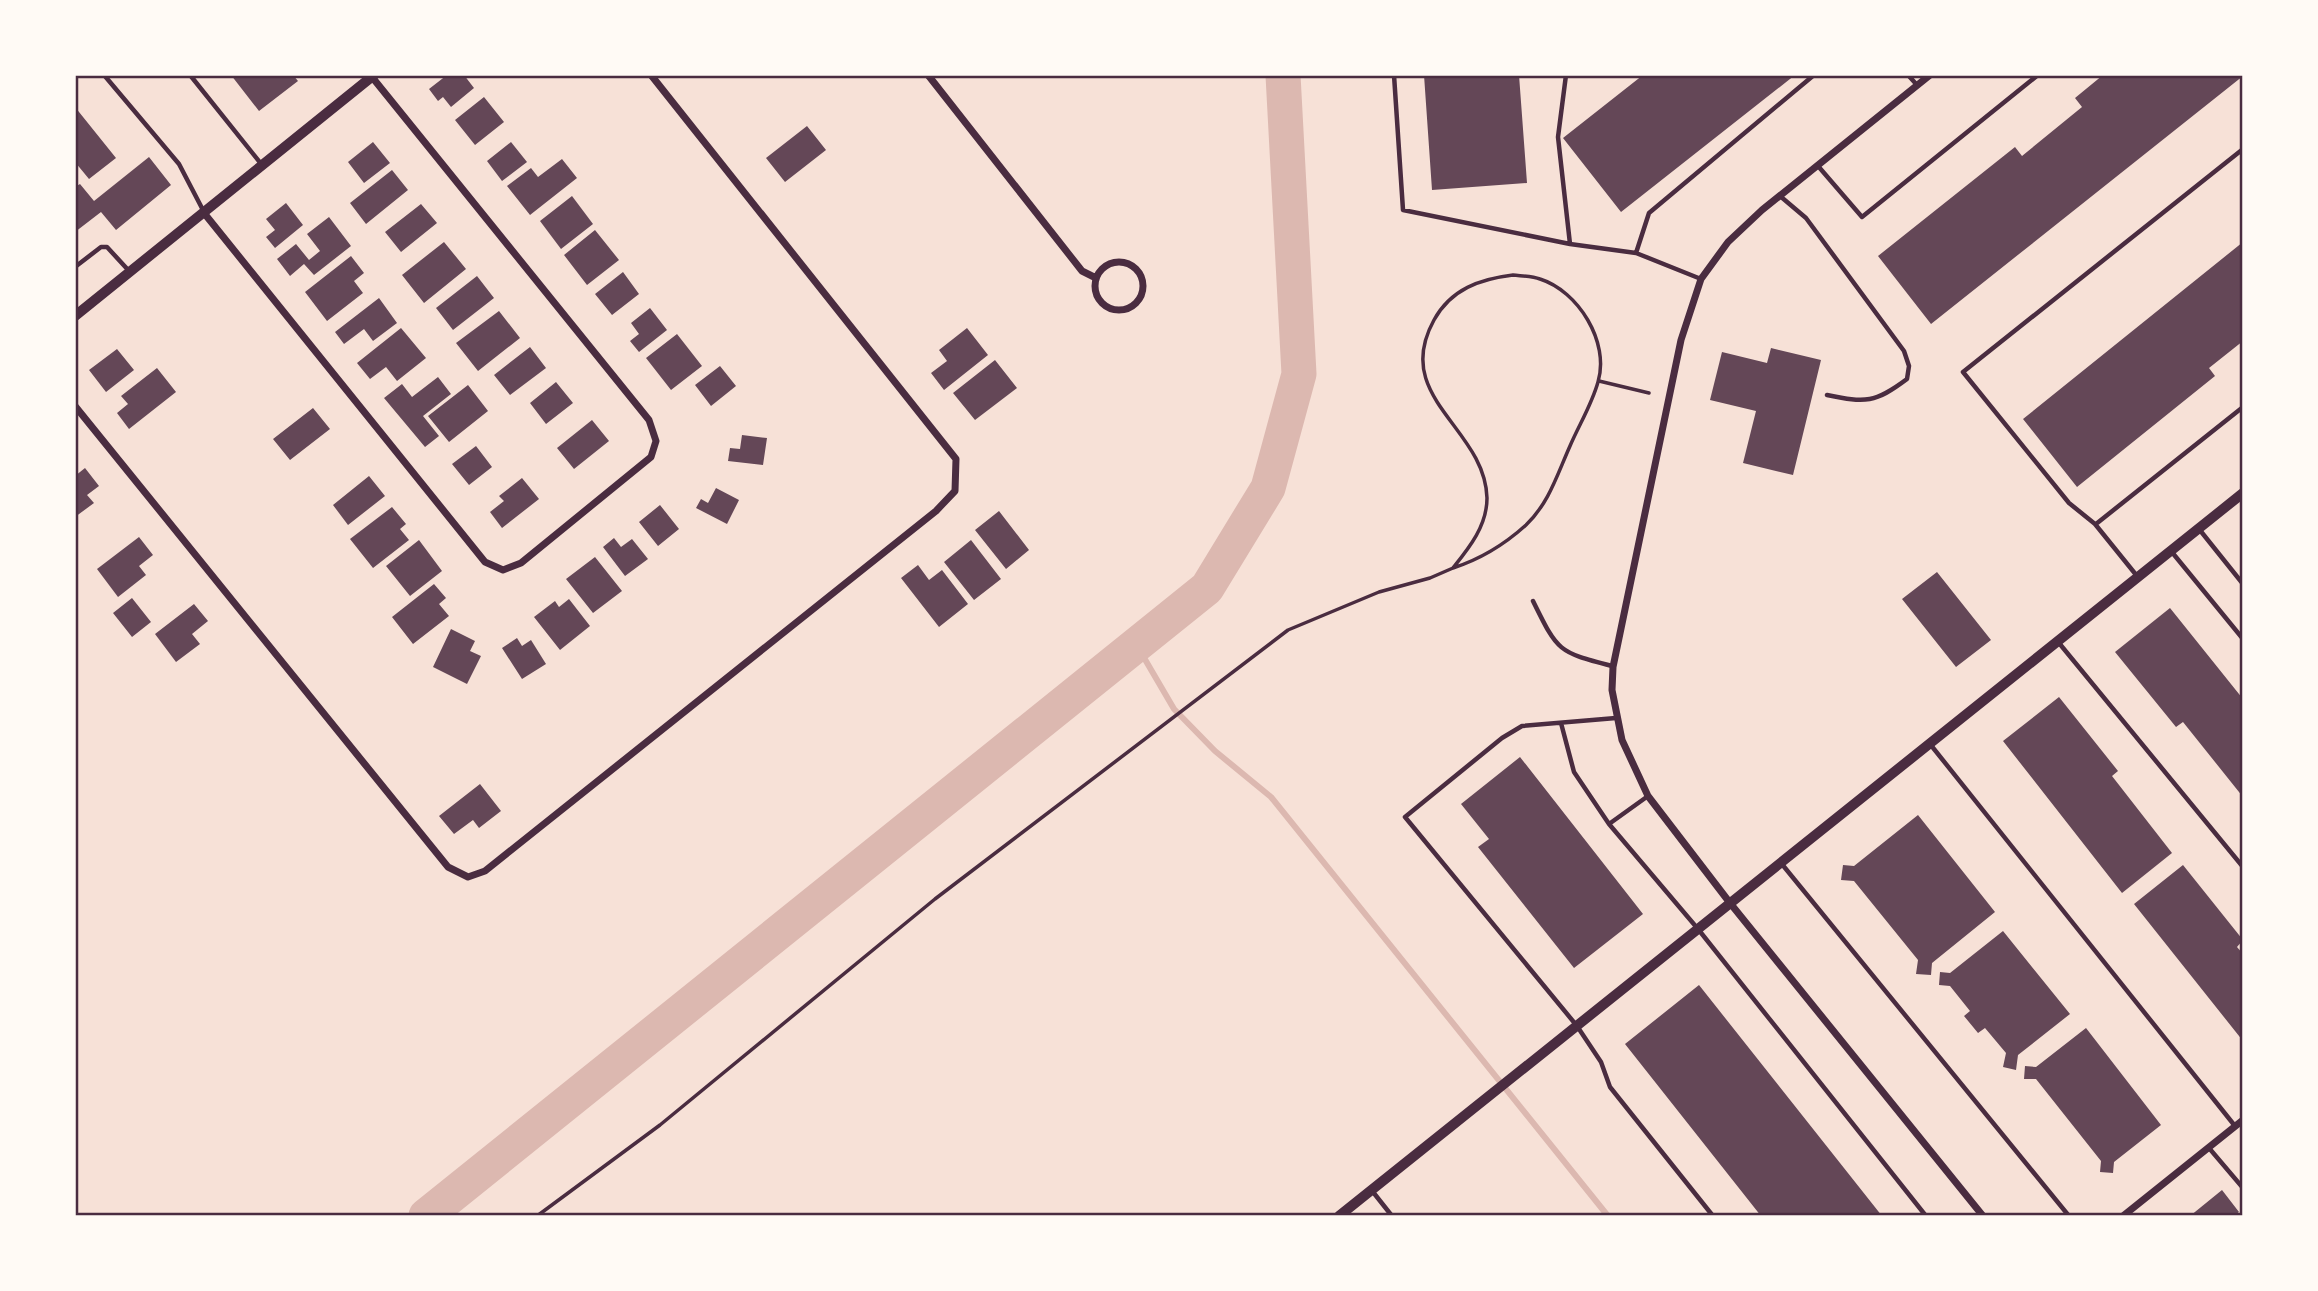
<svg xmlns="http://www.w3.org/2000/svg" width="2318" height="1291" font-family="Rubik,sans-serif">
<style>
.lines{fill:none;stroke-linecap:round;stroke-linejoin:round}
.stream{stroke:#dcb8b0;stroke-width:6}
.river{stroke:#dcb8b0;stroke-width:35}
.building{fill:#644757}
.path{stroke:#4a2c40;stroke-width:3.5}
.service{stroke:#4a2c40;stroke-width:4.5}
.minor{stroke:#4a2c40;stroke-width:7}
.tertiary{stroke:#4a2c40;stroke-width:10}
.neatline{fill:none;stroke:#4a2c40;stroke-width:2.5}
</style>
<rect width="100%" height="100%" fill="#f7e1d7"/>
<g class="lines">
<path class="stream" d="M1136 644 1174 709 1215 751 1271 797 1608 1216"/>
<path class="river" d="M426 1216 1207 588 1268 488 1299 374 1283 75"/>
</g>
<path class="building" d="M231 75H293L298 81 259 111Z
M447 75H464L474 88 451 107 443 97 438 101 429 89Z
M1424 75H1519L1527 183 1432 190Z
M1643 75H1795L1621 212 1563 138Z
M2103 75 2243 76 1931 324 1878 256 2015 147 2022 156 2082 107 2075 98Z
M484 97 504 122 475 145 455 120Z
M75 107 116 158 89 179 75 162Z
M807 126 826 150 785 182 766 158Z
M373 142 390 163 364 183 348 162Z
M511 142 527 162 502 181 487 161Z
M149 157 171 185 116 230 101 212 75 232V187L80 184 94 201Z
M562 159 577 178 530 215 507 186 531 168 538 177Z
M392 170 408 190 366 224 350 203Z
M572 196 593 224 561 249 540 221Z
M286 203 303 225 275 248 266 237 275 230 266 219Z
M421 204 437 223 401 252 385 232Z
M329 217 351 246 314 275 304 264 290 276 277 259 296 244 309 260 320 251 307 234Z
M595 230 619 260 587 285 564 255Z
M444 242 466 269 424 303 402 275Z
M2243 242V341L2209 368 2215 376 2077 487 2023 419Z
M351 256 364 273 354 281 363 293 327 321 305 292Z
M623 272 639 294 612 315 595 294Z
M477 276 494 298 453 330 436 308Z
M379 298 397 323 373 341 364 329 344 344 335 332Z
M650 308 667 330 639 352 630 341 639 334 631 323Z
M499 311 520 338 478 371 456 343Z
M401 328 426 358 397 381 386 367 370 379 357 363Z
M967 328 988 355 944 390 931 373 947 361 939 350Z
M677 334 702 366 671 390 646 358Z
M530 347 546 368 510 395 494 375Z
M1771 348 1821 360 1793 475 1743 463 1756 411 1710 400 1722 352 1767 363Z
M117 349 134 370 106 392 89 370Z
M995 360 1017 388 975 420 953 393Z
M720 366 736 386 711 406 695 385Z
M157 368 176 392 129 429 117 413 128 404 121 396Z
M438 377 451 394 423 416 439 436 425 447 384 398 402 384 412 397Z
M556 382 573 403 546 424 530 403Z
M468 385 488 411 449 442 428 416Z
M313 408 330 429 290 460 273 439Z
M592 420 609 441 574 469 557 448Z
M742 435 767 438 763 465 728 461 730 448 740 449Z
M476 446 492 467 469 485 452 464Z
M85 468 99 486 87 495 94 503 75 517V476Z
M369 476 385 496 348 525 333 505Z
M522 478 539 499 502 528 490 512 504 501 499 496Z
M716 488 739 500 727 524 696 508 701 499 708 503Z
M660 505 679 529 658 546 639 522Z
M392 507 406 524 400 529 409 540 373 568 350 539Z
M999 511 1029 550 1006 569 975 530Z
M139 537 153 555 139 566 146 575 118 597 97 569Z
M614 538 621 547 632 539 648 559 625 576 603 547Z
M419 540 442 571 410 596 386 566Z
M971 540 1001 579 974 600 944 562Z
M595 557 622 591 593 613 566 579Z
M918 565 929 580 942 570 968 604 939 627 901 578Z
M1937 572 1991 640 1956 667 1902 599Z
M434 584 446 598 439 604 449 616 413 644 392 617Z
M132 598 151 622 132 637 113 613Z
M569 599 590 626 560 650 534 617 555 601 559 607Z
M194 604 208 621 192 634 200 644 176 662 155 634Z
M2170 608 2243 699V797L2183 722 2176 727 2115 652Z
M451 629 475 641 470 651 481 656 467 684 433 667Z
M517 638 522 646 531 640 546 664 522 679 502 648Z
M2059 697 2118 771 2112 776 2172 853 2122 893 2003 741Z
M1520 757 1643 914 1574 968 1478 847 1489 839 1461 804Z
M480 784 501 811 479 828 473 820 454 834 439 816Z
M1918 815 1995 912 1932 963 1931 975 1916 974 1918 960 1854 881 1841 880 1843 865 1854 866Z
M2183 865 2243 940 2237 947 2243 954V1041L2134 904Z
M2003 931 2070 1014 2018 1055 2016 1070 2003 1067 2006 1053 1985 1028 1978 1033 1964 1016 1970 1011 1950 986 1939 985 1940 972 1950 973Z
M1699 985 1882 1216H1761L1625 1044Z
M2086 1028 2161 1125 2114 1162 2113 1173 2100 1172 2101 1161 2036 1079H2024L2025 1066 2036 1067Z
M2222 1190 2239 1212 2234 1216H2190Z"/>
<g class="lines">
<path class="path" d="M1513 275C1522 276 1532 276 1540 279 1578 291 1610 342 1598 382 1592 404 1579 425 1570 446 1557 475 1549 503 1526 525 1504 545 1481 559 1453 568 1469 548 1487 526 1487 498 1485 427 1391 398 1434 320 1451 289 1480 279 1513 275Z
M1599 381 1649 393
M537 1216 660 1125 935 899 1288 630 1379 592 1430 578 1453 568"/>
<path class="service" d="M104 75 179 164 204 212
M190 75 262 165
M1394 75 1403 210 1570 244 1636 253 1701 279
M1566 75 1558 137 1570 244
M1908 75 1917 85
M1818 166 1862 217 2038 75
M1780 196 1806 218 1904 351 1909 366 1907 379C1875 403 1866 403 1827 395
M1636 253 1649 213 1814 75
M75 267 101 247H107L130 272
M2096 524 2243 407
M2199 529 2243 584
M2171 551 2243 639
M2137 576 2095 524 2069 503 1963 372 2243 149
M1533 601C1558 652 1558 652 1612 666
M2059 643 2243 867
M1616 718 1522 726 1502 738 1405 817 1577 1026 1601 1062 1610 1087 1713 1216
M1561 723 1574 772 1609 824 1698 929 1926 1216
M1930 744 2235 1126
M1609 824 1648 796
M1781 863 2069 1216
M2209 1148 2243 1188
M1373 1192 1392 1216"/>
<path class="minor" d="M928 75 1082 271 1096 278
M1930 75 1762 210 1728 242 1701 279 1681 340 1613 667 1612 690 1622 740 1648 796 1730 903 1983 1216
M204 213 485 562 503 570 521 563 651 457 656 441 649 420 372 77
M1095 286a24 24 0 1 1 48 0a24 24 0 1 1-48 0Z
M75 406 448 867 468 877 485 871 936 511 955 491 956 459 651 75
M2123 1216 2243 1120"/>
<path class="tertiary" d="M75 316 374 75
M1339 1216 2243 493"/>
</g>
<rect width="2318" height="1291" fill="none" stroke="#fffaf5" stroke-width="154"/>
<rect x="77" y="77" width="2164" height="1137" class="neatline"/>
</svg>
